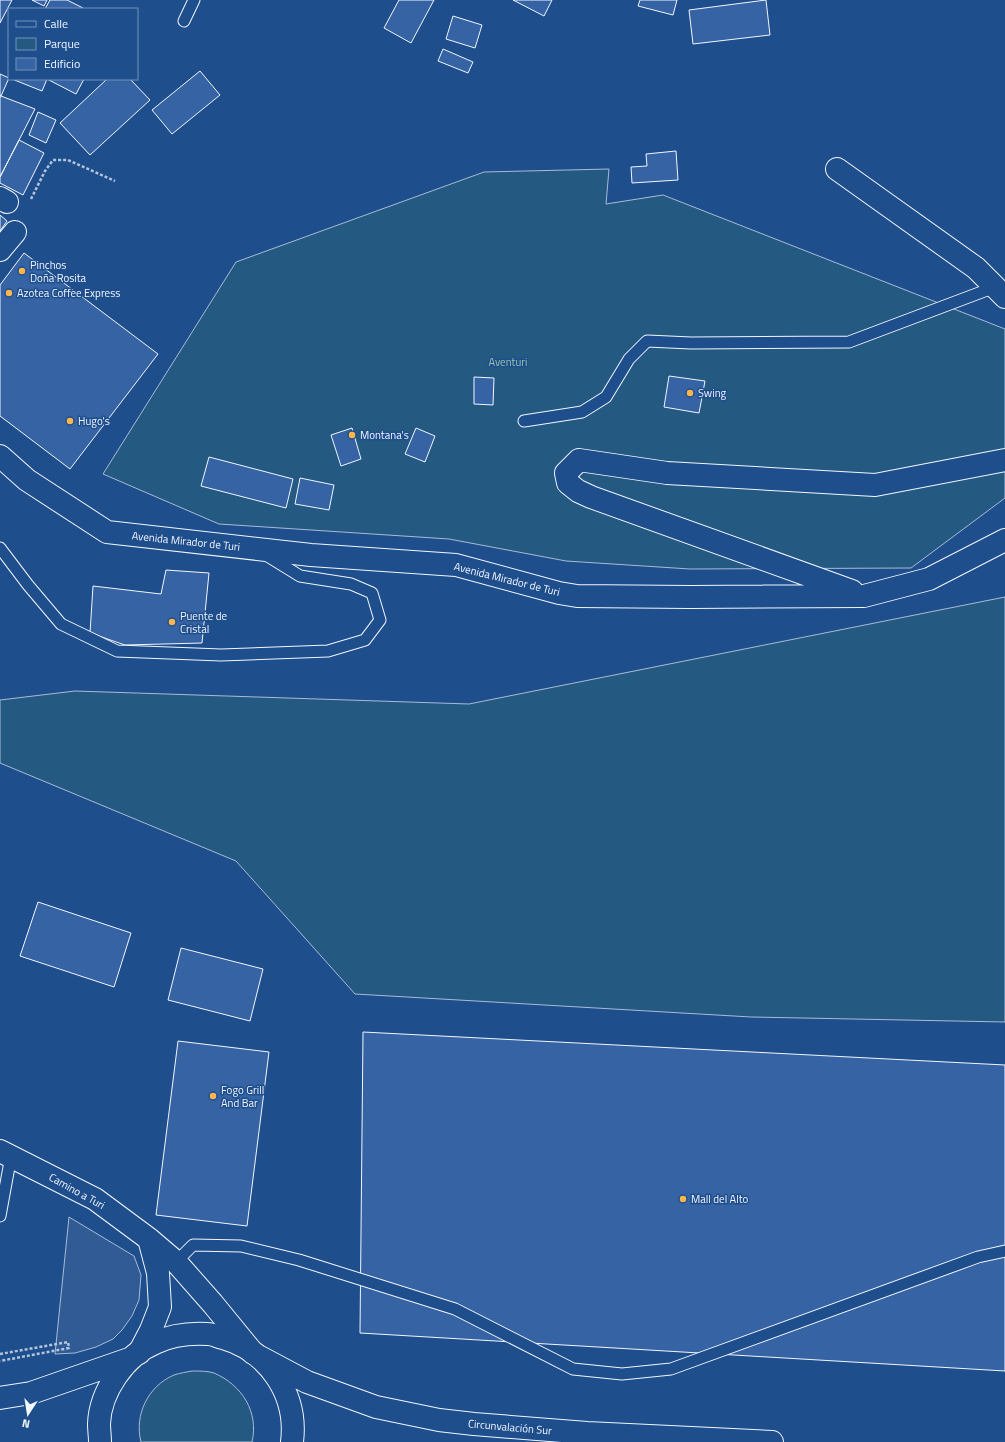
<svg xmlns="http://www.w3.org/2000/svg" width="1005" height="1442" font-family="'Titillium Web',sans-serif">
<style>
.green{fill:#245a82;stroke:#a8bbd7}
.parking{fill:#305b95;stroke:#a8bbd7}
.building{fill:#3563a3;stroke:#f2f6ff}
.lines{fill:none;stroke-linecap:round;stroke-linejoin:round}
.lane-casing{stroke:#f2f6ff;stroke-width:13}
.street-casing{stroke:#f2f6ff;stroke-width:24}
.secondary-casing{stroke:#f2f6ff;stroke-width:24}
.highway-casing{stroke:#f2f6ff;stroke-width:24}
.path{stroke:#b3c4dc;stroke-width:2.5;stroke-dasharray:3 2;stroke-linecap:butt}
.lane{stroke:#1f4e8c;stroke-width:11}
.street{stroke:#1f4e8c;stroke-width:22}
.secondary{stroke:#1f4e8c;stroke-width:22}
.highway{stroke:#1f4e8c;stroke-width:22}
.poi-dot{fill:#ffb74d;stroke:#1f4e8c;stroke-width:1.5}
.labels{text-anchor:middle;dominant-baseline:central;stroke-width:3;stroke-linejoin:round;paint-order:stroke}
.poi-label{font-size:11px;fill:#f2f6ff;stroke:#1f4e8c;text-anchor:start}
.park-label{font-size:11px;fill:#97c8a6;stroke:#1f4e8c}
.street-label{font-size:11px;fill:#f2f6ff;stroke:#1f4e8c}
</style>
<rect width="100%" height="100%" fill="#1f4e8c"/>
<path class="green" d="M609 169 606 204 663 195 1005 329V498L911 568 690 569 566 561 449 539 219 524 103 474 236 262 484 172Z
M1005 597V1022L751 1017 355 994 236 861 0 763V700L75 691 469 704Z
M192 1371C199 1371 208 1371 214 1373 242 1385 259 1412 252 1442H141C134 1415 148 1386 174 1375 180 1373 187 1372 192 1371Z"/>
<path class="parking" d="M69 1217 134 1256 141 1275 139 1300 132 1316 122 1330 113 1339 96 1347 75 1353 55 1354Z"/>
<path class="building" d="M0 0H12L0 23Z
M32 0H47L44 6Z
M50 0H67L83 8V9H45Z
M399 0H434L411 43 384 28Z
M513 0H552L544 16Z
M640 0H677L673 15 638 6Z
M766 0 770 35 693 44 689 10Z
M453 16 482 25 475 48 446 39Z
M443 49 473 62 468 73 438 61Z
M200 71 220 95 172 134 152 110Z
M0 74 9 78 1 96 0 95Z
M12 79H47L42 91Z
M47 79H84L76 94Z
M107 79H130L150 100 90 155 60 123Z
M1 96 35 109 0 177V98Z
M38 112 56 120 46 143 29 135Z
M19 140 44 153 23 195 0 183V177Z
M676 151 678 180 632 183 631 167 647 166 646 154Z
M0 215 7 221 0 231Z
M24 253 158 354 70 469 0 416V285Z
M669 376 705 381 699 413 664 407Z
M474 377 494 378 493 405 474 404Z
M352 428 361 459 341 466 331 435Z
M416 428 435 436 425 462 405 454Z
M209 457 293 479 286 508 201 486Z
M300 478 334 485 329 510 295 504Z
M166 570 209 573 202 643 125 645 90 633 93 586 161 594Z
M38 902 131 933 114 987 20 956Z
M181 948 263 969 250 1021 168 1000Z
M363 1032 1005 1065V1371L360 1333Z
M178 1041 269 1052 247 1226 156 1215Z"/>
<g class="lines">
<defs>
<path id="lane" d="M184 21 194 0
M524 421 582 412 606 397 629 359 647 341 691 343 849 342 995 287
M0 548 28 585 61 624 117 651 221 655 328 651 365 640 380 620 372 593 351 584 300 576 266 555
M0 1216 11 1156
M176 1262 193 1245 241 1246 299 1260 455 1309 573 1369 622 1374 671 1369 978 1257 1005 1251"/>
<path id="street" d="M837 169 976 268 1005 297
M0 198 7 202
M0 250 15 232
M0 456 27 480 107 532 311 555 456 565 559 593 577 596 690 597 864 596 929 579 1005 540
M852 591 591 497 578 491 568 483 566 473 579 460 667 473 875 485 1005 460"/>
<path id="secondary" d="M0 1151 95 1199 149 1239 176 1262 213 1304 253 1353
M139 1353 151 1330 160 1307 158 1273 149 1239"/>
<path id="highway" d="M260 1357 307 1382 376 1407 439 1420 474 1424 587 1433 772 1442
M0 1398 31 1393 129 1359
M100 1442C100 1436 99 1430 99 1424 100 1392 125 1355 155 1343 171 1335 190 1333 208 1334 213 1334 218 1337 223 1338 268 1351 298 1394 292 1442"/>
</defs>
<use href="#lane" class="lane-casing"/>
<use href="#street" class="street-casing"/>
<use href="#secondary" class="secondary-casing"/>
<use href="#highway" class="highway-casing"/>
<path class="path" d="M31 199 45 171 53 160H68L115 181
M0 1354 68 1342 69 1348 0 1361"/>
<use href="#lane" class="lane"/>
<use href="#street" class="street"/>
<use href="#secondary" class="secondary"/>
<use href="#highway" class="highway"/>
</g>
<g class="poi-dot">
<circle cx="22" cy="271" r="4"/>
<circle cx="9" cy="293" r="4"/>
<circle cx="690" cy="393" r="4"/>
<circle cx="70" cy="421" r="4"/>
<circle cx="352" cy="435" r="4"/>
<circle cx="172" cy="622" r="4"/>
<circle cx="213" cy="1096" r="4"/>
<circle cx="683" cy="1199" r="4"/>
</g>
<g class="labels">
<g class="poi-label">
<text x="30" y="265">Pinchos<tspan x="30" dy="13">Doña Rosita</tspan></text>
<text x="17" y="293">Azotea Coffee Express</text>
<text x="698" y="393">Swing</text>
<text x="78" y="421">Hugo's</text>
<text x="360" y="435">Montana's</text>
<text x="180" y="616">Puente de<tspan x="180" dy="13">Cristal</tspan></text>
<text x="221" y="1090">Fogo Grill<tspan x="221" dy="13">And Bar</tspan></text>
<text x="691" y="1199">Mall del Alto</text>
</g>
<g class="park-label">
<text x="508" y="362">Aventuri</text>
</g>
<g class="street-label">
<text transform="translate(186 541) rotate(6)">Avenida Mirador de Turi</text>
<text transform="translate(507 579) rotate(14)">Avenida Mirador de Turi</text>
<text transform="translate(77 1191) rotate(29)">Camino a Turi</text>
<text transform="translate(510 1427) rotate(5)">Circunvalación Sur</text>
</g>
</g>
<rect x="8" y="8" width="130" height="72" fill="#1f4e8c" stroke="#7391ba"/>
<rect x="16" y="21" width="20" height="6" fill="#1f4e8c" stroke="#7391ba"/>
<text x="44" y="28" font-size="12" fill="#f2f6ff">Calle</text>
<rect x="16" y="38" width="20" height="12" fill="#245a82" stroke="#7391ba"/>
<text x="44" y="48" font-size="12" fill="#f2f6ff">Parque</text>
<rect x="16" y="58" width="20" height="12" fill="#3563a3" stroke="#7391ba"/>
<text x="44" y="68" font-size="12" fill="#f2f6ff">Edificio</text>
<g transform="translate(28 1414) rotate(192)" stroke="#1f4e8c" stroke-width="3" paint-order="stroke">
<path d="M0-3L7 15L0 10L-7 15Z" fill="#f2f6ff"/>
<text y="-6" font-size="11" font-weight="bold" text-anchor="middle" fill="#f2f6ff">N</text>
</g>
</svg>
